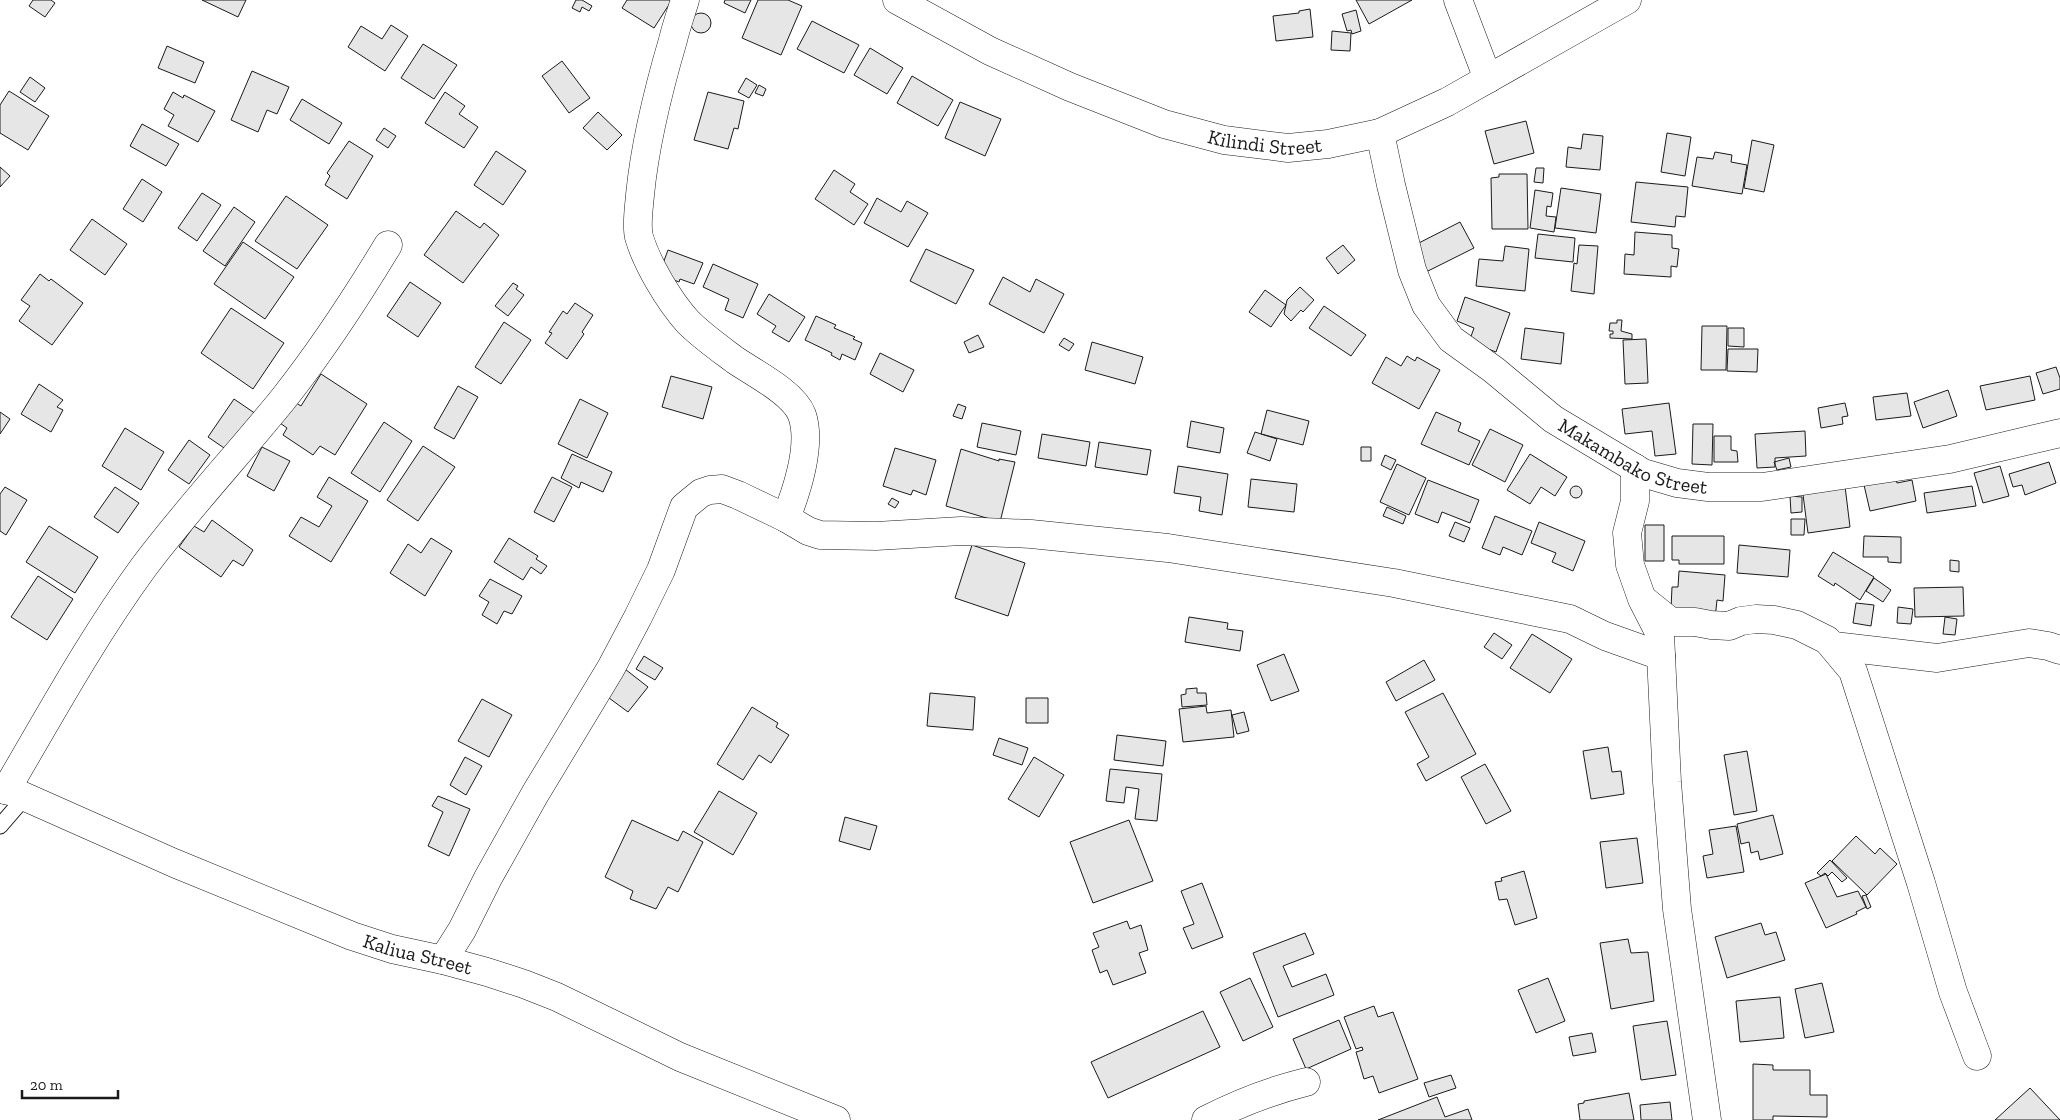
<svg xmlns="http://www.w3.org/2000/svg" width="2060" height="1120" font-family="'Zilla Slab',serif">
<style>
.building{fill:#e6e6e6;stroke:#1a1a1a}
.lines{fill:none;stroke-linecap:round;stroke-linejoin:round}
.lane-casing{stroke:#1a1a1a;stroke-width:17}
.street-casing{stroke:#1a1a1a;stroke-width:29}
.lane{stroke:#fff;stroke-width:15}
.street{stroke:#fff;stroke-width:28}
.labels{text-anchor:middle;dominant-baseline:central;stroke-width:4;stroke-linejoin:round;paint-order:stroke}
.street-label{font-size:20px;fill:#1a1a1a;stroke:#fff}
</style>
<rect width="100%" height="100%" fill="#fff"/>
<path class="building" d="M33 0H51L55 3 45 17 29 6Z
M202 0H246L238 17Z
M576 0H582L592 6 589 11 582 7 580 12 572 8Z
M627 0H672L654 28 622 8Z
M725 0H751L745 13 724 3Z
M758 0H788L802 6 781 55 742 38Z
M1356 0H1412L1369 24Z
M1310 9 1313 37 1276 41 1273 16 1299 13V11Z
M1356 10 1361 31 1352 34 1351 30 1347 31 1342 14Z
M691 23a10 10 0 1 1 20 0a10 10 0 1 1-20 0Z
M812 21 859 45 844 73 797 49Z
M391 25 408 36 385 71 348 47 361 26 382 39Z
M1332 31 1351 33 1350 51 1331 50Z
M423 44 457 65 434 99 401 78Z
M167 46 204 62 195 83 158 68Z
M870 48 903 68 887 94 854 75Z
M562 61 590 98 569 113 542 76Z
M252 71 289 87 277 114 267 110 258 132 231 120Z
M912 76 953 100 938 126 897 103Z
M30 77 45 88 35 102 20 92Z
M746 78 757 85 749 98 738 92Z
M759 85 766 89 763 96 755 93Z
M9 91 49 116 28 150 0 133V105Z
M173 92 183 98 184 95 215 111 198 142 168 126 174 115 164 109Z
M445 92 465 106 459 114 478 127 464 148 425 123Z
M708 92 744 101 738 129 734 128 728 149 694 140Z
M302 99 342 123 329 144 290 120Z
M960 102 1001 119 985 156 945 138Z
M598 112 622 135 607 150 583 128Z
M1526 121 1534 153 1494 164 1485 131Z
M142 124 179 144 166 166 130 146Z
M384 128 396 136 388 148 376 140Z
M1667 133 1691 137 1685 176 1661 172Z
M1583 134 1603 136 1600 170 1566 167 1568 147 1581 149Z
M1752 140 1774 145 1764 192 1744 188Z
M349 141 373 156 347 199 325 185 330 176 327 173Z
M496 151 526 171 503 205 474 185Z
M1715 152 1732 155 1731 162 1747 165 1742 194 1692 186 1697 157 1713 159Z
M0 167 10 176 0 187Z
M1536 168H1544L1543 183 1534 182Z
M834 170 855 184 850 192 868 204 854 225 815 199Z
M1499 174H1527L1528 229H1492L1491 178 1499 177Z
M142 179 162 192 143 222 123 209Z
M1636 182 1688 187 1685 217 1676 216 1675 227 1631 222Z
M1561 188 1601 194 1596 233 1555 228Z
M1535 190 1553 193 1551 207 1547 206 1546 216 1556 217 1554 232 1530 228Z
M202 193 221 205 197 241 178 228Z
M286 196 328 225 297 269 255 241Z
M877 198 901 212 907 201 928 213 908 247 864 223Z
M234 207 255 222 225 266 203 251Z
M456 211 480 228 484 223 499 235 463 283 424 255Z
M92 219 127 244 105 275 70 250Z
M1460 222 1474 248 1424 273 1411 247Z
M1635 232 1672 235V248L1679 249 1677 267 1671 266V277L1624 274 1625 254 1634 255Z
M1538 234 1575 238 1573 262 1535 258Z
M243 242 294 277 265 319 214 284Z
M1343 245 1355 260 1338 274 1326 258Z
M1579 245 1598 246 1594 294 1571 291 1574 263 1577 264Z
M1505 246 1529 249 1525 291 1476 286 1479 259 1503 261Z
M926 249 974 270 956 304 910 281Z
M668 250 703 263 694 284 680 279 679 282 659 274Z
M713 264 758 284 743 318 725 310 729 299 703 287Z
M40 274 49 281 51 279 83 303 52 345 19 321 30 306 21 300Z
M1003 277 1030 292 1036 279 1064 294 1044 333 989 304Z
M410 282 441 303 418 337 387 316Z
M513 283 518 286 516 289 524 295 508 316 495 306Z
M1300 287 1314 300 1303 312 1301 310 1291 321 1284 314 1287 300Z
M1265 290 1286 305 1271 327 1249 312Z
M769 294 805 317 789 342 772 332 776 326 757 314Z
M1465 297 1510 313 1496 352 1469 342 1474 328 1457 321Z
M575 303 593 315 582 332 584 334 567 359 545 343 552 333 549 332 563 311 567 314Z
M1324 306 1366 335 1351 356 1309 328Z
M231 308 284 343 253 389 201 353Z
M816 316 836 325 834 328 855 337 853 339 862 343 855 360 842 354 840 360 831 355 832 353 805 340Z
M1617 320H1622L1621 331 1632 334V339L1610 338V334H1613V331H1609L1610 323H1617Z
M504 322 531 340 501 384 475 367Z
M1702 326H1727L1726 370H1701Z
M1525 328 1564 333 1561 364 1521 359Z
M1728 328H1744V347L1728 346Z
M978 335 984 347 969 353 964 342Z
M1064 338 1074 344 1069 351 1059 345Z
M1646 339 1648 383 1625 384 1623 340Z
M1092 342 1143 357 1135 384 1085 370Z
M1728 349H1758L1757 372 1727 371Z
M880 353 914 370 903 392 870 374Z
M1407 356 1415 361 1417 357 1440 370 1419 409 1372 383 1386 357 1401 366Z
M2056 367 2060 378V389L2043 394 2036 373Z
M321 374 367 404 335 455 320 446 313 455 283 435 287 428 273 418 287 397 301 406Z
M671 376 712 387 703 419 662 407Z
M2030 376 2035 400 1986 410 1980 386Z
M39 384 63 400 57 407 63 410 51 432 21 414Z
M458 386 478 397 454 439 434 428Z
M1948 390 1957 416 1923 428 1914 402Z
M1907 393 1911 416 1876 420 1873 397Z
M234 399 256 414 230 452 208 437Z
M580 399 608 413 587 458 558 444Z
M1669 403 1676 454 1655 456 1652 431 1625 434 1622 409Z
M1845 403 1848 416 1842 417 1843 424 1821 428 1818 408Z
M958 404 966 407 962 419 953 416Z
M1267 410 1309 421 1303 445 1261 434Z
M0 412 10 419 0 434Z
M1436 412 1461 423 1458 431 1480 441 1469 465 1421 444Z
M1191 421 1224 428 1220 453 1187 447Z
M384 422 412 441 380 492 351 473Z
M982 423 1021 431 1016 455 977 447Z
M1693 424H1713L1712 465 1692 464Z
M125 428 164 452 141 490 102 466Z
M1490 429 1523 445 1505 482 1472 465Z
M1805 431 1806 456 1775 458V467L1757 468 1755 434Z
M1255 432 1277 439 1270 461 1247 453Z
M1042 434 1090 442 1086 466 1038 458Z
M1714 436H1731V450L1737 451 1738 462H1714Z
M189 440 210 455 189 484 168 470Z
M1099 442 1151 450 1147 475 1095 467Z
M423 446 455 467 418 521 387 500Z
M262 447 290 461 274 491 247 476Z
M1361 447H1371V461H1361Z
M895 448 936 460 926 495 913 490 911 495 883 486Z
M961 449 999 461V459L1015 462 1000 522 946 506Z
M572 454 612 472 603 492 581 482 579 488 561 478Z
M1530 454 1567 477 1555 496 1541 487 1530 504 1507 490Z
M1385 455 1396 460 1391 470 1381 465Z
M1789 458 1791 467 1777 470 1774 462Z
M2049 462 2056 483 2025 495 2022 485 2013 487 2009 474Z
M1397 464 1426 478 1409 515 1380 502Z
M1178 466 1228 474 1222 515 1199 511 1201 497 1174 493Z
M2000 466 2009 496 1983 503 1974 473Z
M329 477 368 501 331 562 289 536 301 517 319 527 332 506 317 497Z
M552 477 572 487 554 522 534 512Z
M1251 479 1297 484 1294 512 1248 507Z
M1896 479 1897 483 1912 480 1916 501 1870 511 1864 485Z
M1428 480 1479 500 1470 523 1442 512 1438 523 1415 514Z
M1570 492a6 6 0 1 1 12 0a6 6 0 1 1-12 0Z
M1845 486 1850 527 1808 533 1802 487Z
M1972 486 1976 506 1927 513 1924 493Z
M5 487 27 500 6 535 0 531V494Z
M115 487 139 503 118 533 94 517Z
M1790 496 1802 497V512L1791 513Z
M892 498 899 502 895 508 888 504Z
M1387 507 1406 516 1403 524 1383 516Z
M1495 516 1532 531 1522 555 1503 547 1500 555 1482 548Z
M1791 519H1805L1804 535H1791Z
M212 520 253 550 243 566 233 560 221 577 179 547 194 526 204 532Z
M1455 522 1470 528 1464 542 1449 536Z
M1539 522 1585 541 1573 571 1552 562 1556 553 1531 543Z
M1645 525H1664V561H1645Z
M49 526 98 557 75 593 26 562Z
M1672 536H1724V564H1679V560H1672Z
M1864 536 1901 537V563L1888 562V557H1863Z
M431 538 452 551 425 596 390 573 408 544 421 553Z
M509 538 538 556 536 559 547 566 541 574 531 567 523 580 494 562Z
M972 545 1025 563 1008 616 955 598Z
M1739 545 1790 550 1788 577 1737 573Z
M1833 552 1874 577 1860 600 1835 583 1834 586 1818 576Z
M1950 560 1959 561V572L1950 571Z
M1679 571 1725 575 1723 601 1717 600 1715 619 1671 609 1672 587H1678Z
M38 576 73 599 47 640 11 617Z
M1874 578 1891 590 1883 602 1866 591Z
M490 579 522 596 512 614 504 611 497 624 482 615 489 602 479 596Z
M1963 587 1964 616 1915 617 1914 588Z
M1856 603 1874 605 1871 626 1853 623Z
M1898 607 1913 609 1911 624 1897 623Z
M1189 617 1228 623 1227 629 1243 631 1240 651 1185 642Z
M1945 617 1957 619 1955 635 1943 634Z
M1494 633 1512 645 1502 659 1484 647Z
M1532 634 1572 659 1550 693 1510 668Z
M1284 654 1299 691 1271 701 1257 665Z
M644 656 663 668 655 680 636 669Z
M1424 660 1435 680 1396 701 1386 682Z
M625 669 648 687 628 712 605 695Z
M1197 688V693H1206L1207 705 1182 707 1181 695 1186 694V689Z
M930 693 975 697 973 730 927 726Z
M1443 693 1476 754 1426 781 1417 764 1429 757 1405 712Z
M1026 698H1048V723H1026Z
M482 699 512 715 489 757 458 741Z
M1206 706 1207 713 1231 710 1234 737 1183 742 1179 709Z
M752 707 778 723 776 727 789 735 771 763 759 755 743 780 717 764Z
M1244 712 1249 731 1237 734 1232 715Z
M1117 735 1166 741 1163 766 1114 760Z
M999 738 1028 748 1022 765 993 755Z
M1608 747 1612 772 1621 771 1624 794 1591 799 1583 751Z
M1747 751 1757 811 1734 815 1724 755Z
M465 757 482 766 466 795 450 785Z
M1034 757 1064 775 1039 817 1008 799Z
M1485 764 1511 811 1486 824 1461 777Z
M1110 769 1162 774 1157 821 1135 819 1139 789 1126 787 1124 803 1106 801Z
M719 791 757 813 733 855 694 832Z
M438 796 470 809 449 856 428 846 443 812 432 806Z
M1773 815 1783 854 1760 860 1758 851 1751 853 1749 842 1741 844 1737 824Z
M845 817 877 826 870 850 839 841Z
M632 820 678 841 683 831 703 842 678 892 668 887 656 909 630 899 633 891 605 877Z
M1129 820 1153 881 1093 903 1070 842Z
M1736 826 1744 872 1707 878 1703 856 1713 854 1709 830Z
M1856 836 1875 854 1880 848 1897 864 1867 895 1832 861Z
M1637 838 1643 883 1606 888 1600 842Z
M1830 860 1847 878 1842 882 1832 872 1828 876 1825 873 1821 876 1817 873Z
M1524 871 1537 918 1515 925 1507 899 1499 900 1495 882 1502 881 1501 878Z
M1826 874 1837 897 1858 891 1866 907 1856 912 1857 914 1826 928 1805 883Z
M1202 883 1223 937 1192 949 1183 928 1194 924 1181 891Z
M1866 895 1871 907 1867 909 1862 896Z
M1127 921 1130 929 1141 925 1148 950 1139 953 1146 973 1113 985 1107 970 1100 973 1092 950 1099 947 1093 933Z
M1761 923 1765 935 1776 932 1785 960 1727 978 1715 937Z
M1305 933 1314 954 1283 966 1292 987 1326 974 1334 995 1278 1017 1253 953Z
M1628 939 1631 953 1648 952 1654 1001 1611 1009 1600 943Z
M1250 978 1273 1027 1243 1041 1220 992Z
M1548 978 1565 1021 1536 1033 1518 990Z
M1822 983 1834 1032 1805 1038 1795 989Z
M1780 997 1784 1038 1740 1042 1736 1001Z
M1374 1006 1378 1017 1393 1012 1418 1079 1379 1093 1373 1076 1364 1079 1356 1052 1363 1050 1362 1047 1356 1049 1344 1017Z
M1203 1011 1220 1047 1108 1098 1091 1062Z
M1339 1020 1351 1049 1306 1069 1293 1039Z
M1667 1021 1676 1075 1641 1080 1633 1026Z
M1592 1033 1596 1052 1573 1056 1569 1037Z
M1753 1064 1773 1065V1070H1810V1095H1827V1117L1773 1116V1120H1753Z
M1451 1075 1456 1088 1429 1097 1424 1083Z
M2030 1088 2060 1120H1995Z
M1629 1093 1634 1120H1580L1578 1104 1584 1103V1101Z
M1437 1097 1445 1117 1468 1109 1472 1120H1378Z
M1670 1102 1672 1120H1641L1640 1105Z"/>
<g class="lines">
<defs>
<path id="lane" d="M0 826 25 797"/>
<g id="street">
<path d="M685 0C681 13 676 27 673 40 658 91 645 143 640 195 639 208 636 225 639 237 647 264 669 301 688 322 702 336 719 348 735 360 754 373 794 393 802 415 812 444 797 490 786 518"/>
<path id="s1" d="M897 0 990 51 1070 87 1164 124 1224 140 1288 148 1328 144 1380 133 1447 102 1627 0"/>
<path d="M1458 0 1488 79"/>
<path id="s2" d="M1380 133 1391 185 1412 270 1426 305 1451 339 1494 370 1553 419 1643 473 1677 483 1708 487H1762L1950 459 2060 433"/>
<path d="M1635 468V501L1627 533 1630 565 1642 599 1660 634 1667 782 1677 909 1707 1120"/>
<path d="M1645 601 1671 622H1695L1711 625 1729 626 1741 621 1756 619 1774 620 1797 625 1827 640 1853 671 1921 883 1953 992 1977 1056"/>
<path d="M1834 646 1937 658 2029 643 2048 646 2060 650"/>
<path id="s3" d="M0 789 14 792 174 863 352 936 392 949 443 960 487 972 524 984 557 997 680 1057 836 1120"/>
<path d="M6 790C50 715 92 638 143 568 187 509 238 455 284 398 322 350 356 298 388 245"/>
<path d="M443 960 462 930 488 878 535 794 611 668 638 617 661 570 684 507 701 493 710 490 722 489 738 495 786 518 808 531 820 535 876 536 961 531 1031 534 1168 548 1394 583 1570 619 1605 636 1661 656"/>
<path d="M1206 1120C1239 1103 1270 1091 1306 1082"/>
</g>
</defs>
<use href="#lane" class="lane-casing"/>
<use href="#street" class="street-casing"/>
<use href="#lane" class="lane"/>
<use href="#street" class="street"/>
</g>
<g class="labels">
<g class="street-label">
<text stroke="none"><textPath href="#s1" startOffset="398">Kilindi Street</textPath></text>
<text stroke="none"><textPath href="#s2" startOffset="440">Makambako Street</textPath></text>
<text stroke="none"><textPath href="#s3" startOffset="450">Kaliua Street</textPath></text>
</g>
</g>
<path d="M22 1090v8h96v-8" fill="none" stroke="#1a1a1a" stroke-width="2.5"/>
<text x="30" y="1090" font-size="15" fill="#1a1a1a" stroke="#ffffff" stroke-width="4" paint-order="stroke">20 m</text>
</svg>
